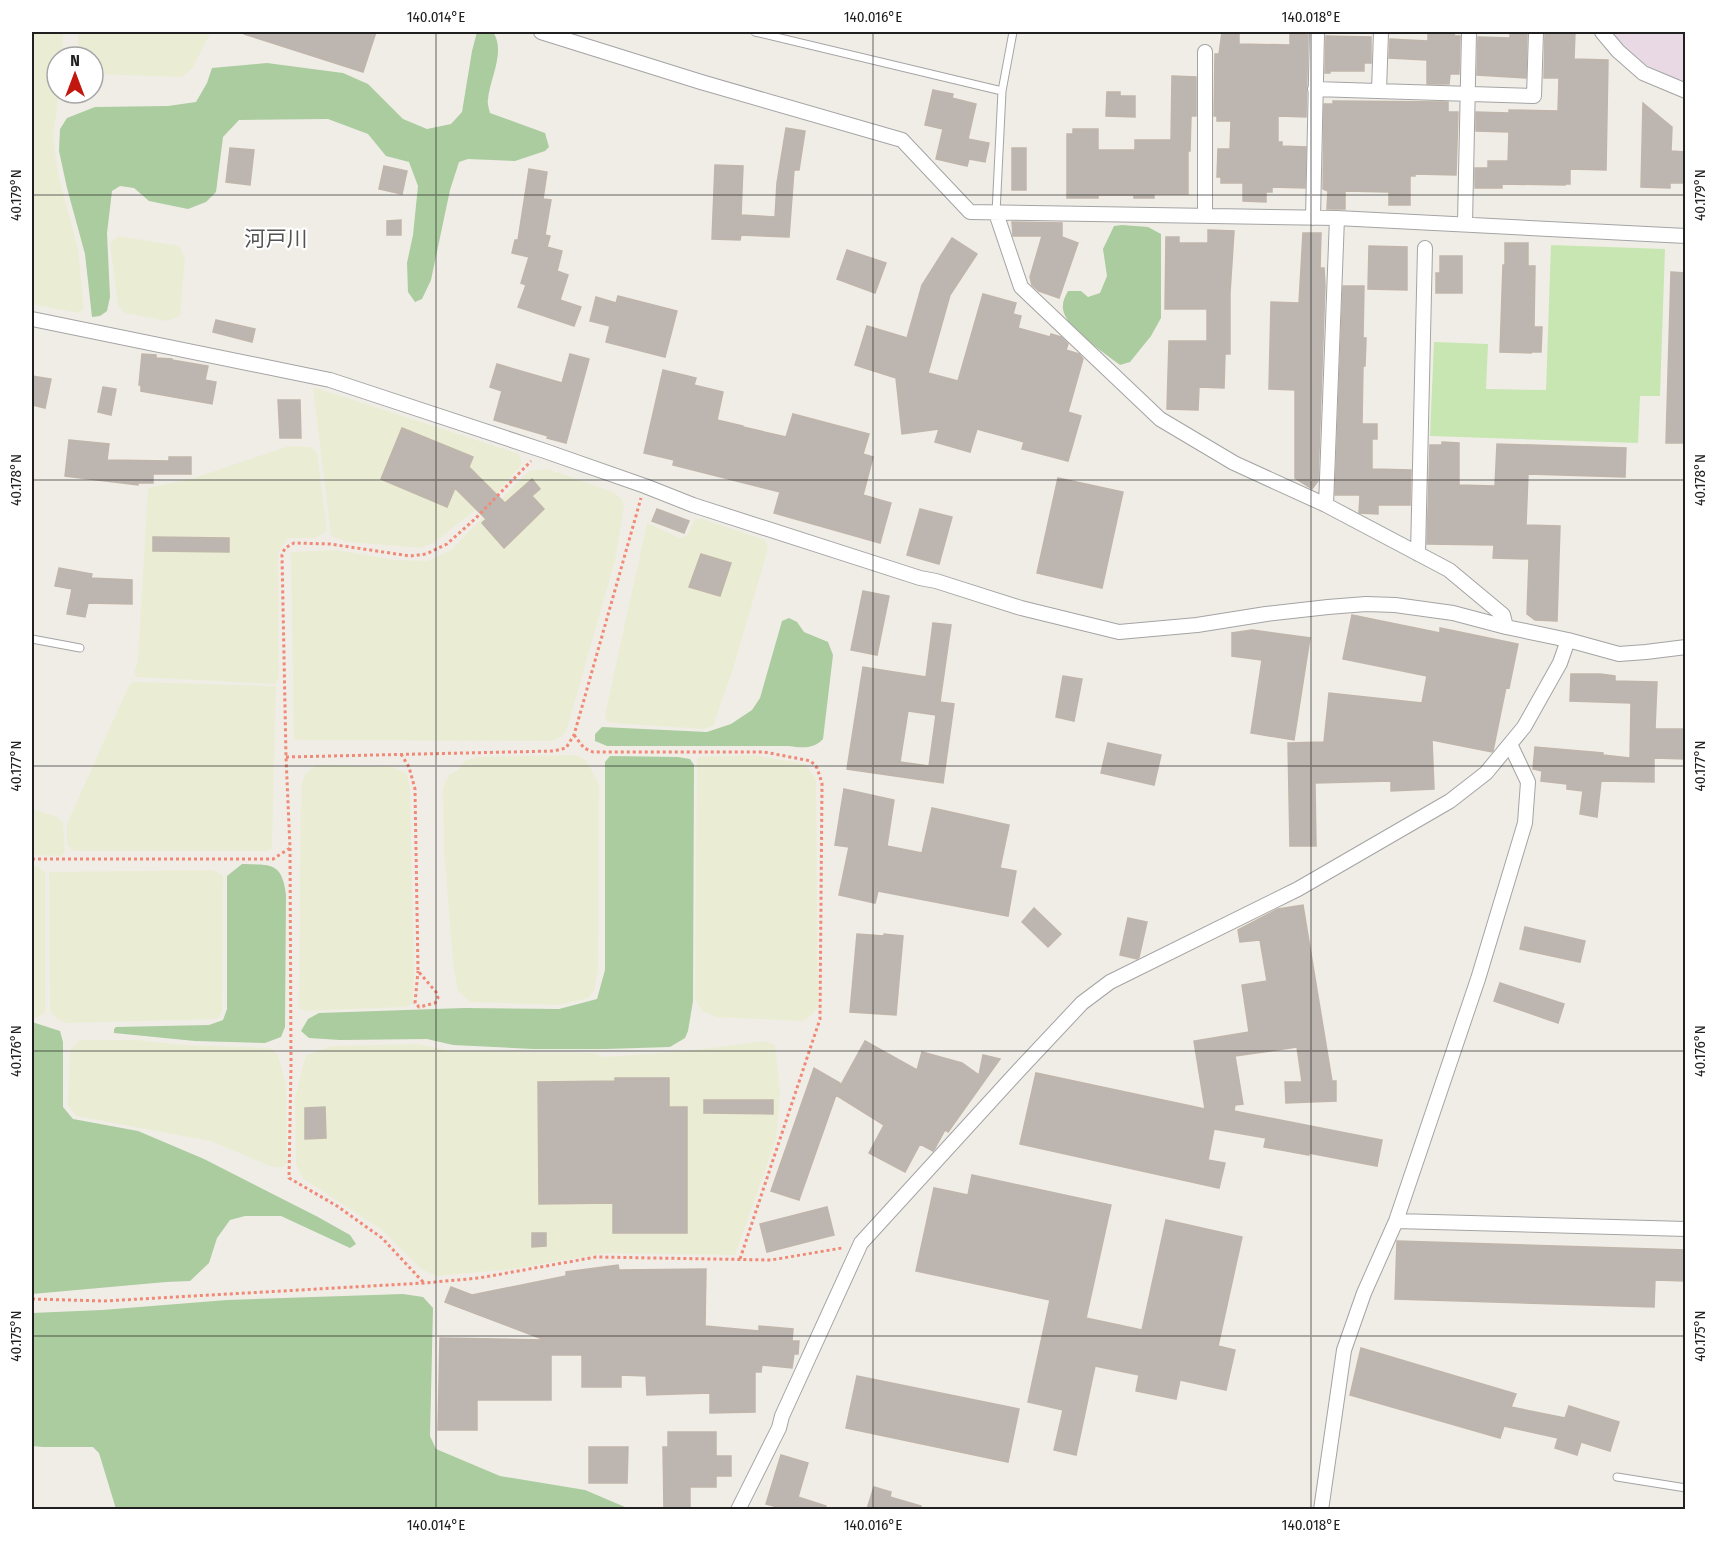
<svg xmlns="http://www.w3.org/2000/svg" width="1717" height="1541" font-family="'Fira Sans Condensed','Noto Sans JP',sans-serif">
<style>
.industrial{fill:#e8d9e5}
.farmland{fill:#eaedd4}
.grass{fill:#c8e6b1}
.forest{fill:#aacc9f}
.building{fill:#bdb6b0;stroke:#c0b5aa;stroke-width:1.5;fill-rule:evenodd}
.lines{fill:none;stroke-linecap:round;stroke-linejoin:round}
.lane-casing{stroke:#a4a4a4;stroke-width:9}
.street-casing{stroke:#a4a4a4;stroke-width:16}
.path{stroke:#f08a77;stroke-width:3;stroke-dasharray:3 3;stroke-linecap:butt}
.lane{stroke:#fff;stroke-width:7}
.street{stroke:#fff;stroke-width:14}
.ticks{fill:none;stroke:#202020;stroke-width:1.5;stroke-opacity:0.45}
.labels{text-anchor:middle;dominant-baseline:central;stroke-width:4.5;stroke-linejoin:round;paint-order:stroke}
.quarter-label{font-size:21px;fill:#535353;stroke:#fff}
.neatline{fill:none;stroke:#202020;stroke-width:2}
.ticks-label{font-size:15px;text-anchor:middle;fill:#202020}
</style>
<rect width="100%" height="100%" fill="#f0ede7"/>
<path class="industrial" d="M1610 32H1685V84L1638 61Z"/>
<path class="farmland" d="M32 32H63L62 57H57V93H59L53 136 58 174 78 249 84 309 78 313 32 304Z
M78 32H211L192 69 182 77 93 74V57H78Z
M118 236 179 246 185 258 180 316 167 321 125 313 118 305 110 243Z
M313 387 519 454 522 464 498 492 434 543 421 548 347 542 331 536Z
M289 446 311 447 317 453 327 531 316 538H288L278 554 279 677 275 684 137 677 134 672 138 660 148 488 194 478Z
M548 469 613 492 621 498 624 507 615 560 567 729 562 736 552 741 294 740 291 552 336 550 395 560 428 561 451 550 529 471Z
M695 519H702L765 540 768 549 732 672 713 726 704 729 613 723 607 721 605 715 647 523 680 538 687 535Z
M133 682 276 686 272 849 267 851H73L67 844V824L128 687Z
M576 755 587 761 599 785 598 969 594 991 588 998 559 1005 470 1002 458 991 453 962 444 851 443 788 449 775 458 770 465 761 475 757Z
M755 755 805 764 816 779 818 1007 813 1014 803 1021 716 1017 702 1011 695 999 697 757Z
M316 765 393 767 407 774 410 788 414 975 413 1003 405 1007 306 1011 299 1008 301 786 306 773Z
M32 809 57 817 63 823 65 851 62 856 32 855Z
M32 865 37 866 45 872V1013L35 1018H32Z
M213 870 223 876 222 1011 218 1019 65 1023 56 1018 50 1011 49 872Z
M79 1040H136L183 1045 270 1048 278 1055 286 1085 287 1163 283 1167H273L210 1141 76 1116 68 1105 70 1050Z
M764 1041 775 1045 780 1092 776 1140 735 1255 606 1253 513 1269 437 1276 421 1269 382 1230 304 1179 296 1165 295 1098 306 1055 331 1046 418 1044 451 1051 594 1053 604 1057 688 1051Z"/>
<path class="grass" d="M1551 245 1665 249 1660 396H1640L1638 443 1430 436 1434 342 1488 344 1486 389 1546 390Z"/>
<path class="forest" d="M477 32H493C506 51 490 78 488 99 487 103 489 109 490 113L545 133 549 147 545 151 515 161 468 159 459 162 450 190 431 280 422 299 415 302 408 292 407 263 413 235 418 186 409 162 386 156 368 134 328 119 239 120 223 137 216 192 206 202 188 209 149 201 134 188 120 186 112 191 107 233 110 297 107 311 100 316 92 317 85 254 67 188 59 151 60 129 67 118 95 107 168 106 196 102 207 83 212 68 267 63 343 73 368 84 403 119 427 129 451 124 462 112 472 51Z
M1122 225 1148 227 1161 234V318L1151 336 1130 362 1120 365C1105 353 1065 328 1063 309 1062 302 1065 297 1068 291H1081L1088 297 1100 293 1107 276 1103 249 1114 226Z
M789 618 797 622 804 632 828 642 833 655 823 739C814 749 802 748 789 746H607L595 741V734L602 727 707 732 731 724 752 710 760 698 782 621Z
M610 756 678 757 690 759 694 765 693 1001 688 1031 685 1038 670 1047 605 1049H533L453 1045 427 1039 340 1040 309 1038 301 1031 308 1019 319 1013 464 1008 559 1009 597 999 605 970V762Z
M242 864C271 865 282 862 286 895L285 1027 281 1037 265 1043 195 1041 114 1033V1029L116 1027 209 1025 223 1020 227 1009V876Z
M32 1022 60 1031 63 1042V1107L73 1119 138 1131 204 1159 318 1217 350 1235 356 1244 350 1248 281 1216H245L230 1220 217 1238 209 1263 190 1281 166 1282 32 1294Z
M403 1294 423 1297 433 1308 430 1436 436 1449 500 1476 585 1490 625 1507 627 1509H116L99 1453 93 1447H43L32 1446V1313L102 1310 227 1300Z"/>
<path class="building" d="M244 32H376L363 72 244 34Z
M1222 32H1239V44L1290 45V34L1308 35 1306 117 1278 116V142H1282V146L1306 147 1305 188 1272 187V192H1266V202L1243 201V183H1221V177H1217L1218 149H1230L1231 121H1217V116H1214L1215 54H1219Z
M1428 32H1455L1454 36H1460L1459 74H1450L1449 84H1427V60L1389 58 1390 39 1428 41Z
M1510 32H1527L1526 78 1477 75 1478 37 1510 38Z
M1545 32H1575L1574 59 1608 60 1606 170 1570 169V184H1565V185L1502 184V188H1475V168H1488V161H1508L1509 132 1476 131V112L1509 113V110L1558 111 1559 78H1544Z
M1326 36 1371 37V63H1364V71H1330V73H1325Z
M1172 76 1196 77V116H1191L1190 151H1188V194H1154V198H1134V195H1098V198H1067V134H1073V129H1098V150H1135V140H1171Z
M933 90 953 94 952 98 976 104 968 139 989 143 985 162 969 159 967 166 936 159 943 129 925 125Z
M1107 92H1120V96H1135V117L1106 116Z
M1333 101 1448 102V112H1458L1456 175 1415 174V176H1410V205H1389V192L1345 191V209H1327L1328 191 1323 189 1324 104H1333Z
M1643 103 1672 127 1671 151 1686 152V183H1670V188L1641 187Z
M786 128 805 131 799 170H794L789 237 741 235 740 240 712 239 715 165 743 166 741 215 775 217 777 183Z
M230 148 254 150 250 185 226 182Z
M1012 148H1026V190H1012Z
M384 166 407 171 402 194 379 189Z
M529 169 547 172 543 199 551 200 545 235 550 236 547 247 562 251 557 271 568 275 560 300 581 307 574 326 518 307 526 285 521 283 529 257 512 253 515 240H518Z
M401 220V235H387V221Z
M1012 222 1062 223V237L1078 243 1059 298 1039 291 1032 285 1030 277 1042 236H1013Z
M1208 230 1234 231 1230 293V354H1225L1224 388 1199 387 1198 410 1167 409 1169 341H1207V309H1165L1166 237H1179V243H1208Z
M1303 233H1321L1320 268H1324L1325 285 1318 481 1312 489 1295 478V390L1269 389 1271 302 1299 303Z
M952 238 977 254 950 295 928 373 958 381 983 294 1016 303 1013 314 1021 316 1018 328 1050 337 1051 334 1061 337 1068 344 1066 350 1079 354 1083 359 1068 412 1081 416 1068 461 1022 449 1024 442 977 429 970 452 935 442 939 429 902 434 896 378 855 365 867 326 907 338 922 285Z
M1505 243H1528V266H1535L1534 327H1542L1541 352H1531V353L1500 352 1503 265H1505Z
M1369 246 1407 247V290L1368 289Z
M847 250 886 263 875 293 837 279Z
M1440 256H1462V293H1436V273H1440Z
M1671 272 1686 273V443H1666Z
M1343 286H1364L1363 338H1366L1365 366H1363L1362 424H1377V439H1372V469L1411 470 1410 505H1378V514L1359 513 1360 495H1335Z
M618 296 677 311 665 357 606 342 610 326 590 321 596 297 616 303Z
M216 320 255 329 252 342 213 332Z
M142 354 156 355V358L172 359V360L208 366 205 380 216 382 212 404 141 391V385H139Z
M570 354 589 359 566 443 547 438 548 436 494 420 502 391 490 387 497 364 562 383Z
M663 370 696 378 694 385 723 392 717 420 743 426V427L786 437 793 414 869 434 863 454 873 457 863 495 891 503 880 543 774 513 780 492 673 465 674 460 644 453Z
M32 376 51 379 45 408 32 405Z
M103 387 116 389 111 415 98 412Z
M278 400H300L301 438H280Z
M402 428 473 457 469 467 505 503 532 479 540 489 532 496 544 509 504 548 482 523 486 519 455 488 447 507 381 479Z
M69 440 109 444 107 460 169 461V457H191V474H153V483H138V485L65 476Z
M1442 442 1459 443V485L1495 486 1497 444 1626 448 1625 477 1528 474 1526 525 1560 526 1557 621 1535 620 1527 614 1529 559 1493 558 1494 545 1427 544 1430 445H1442Z
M1058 478 1123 492 1102 588 1037 573Z
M657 509 689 521 684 533 652 521Z
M920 509 952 517 939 564 907 555Z
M153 537 229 538V552L153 551Z
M701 554 731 563 720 596 689 587Z
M59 568 92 574 91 578 132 580V604L88 603 85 617 67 614 72 589 55 586Z
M863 591 889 596 877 655 851 650Z
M1352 615 1440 633V628L1518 644 1509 688 1506 687 1493 751 1492 752 1432 740 1434 789 1391 791V781L1315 783 1316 846H1290L1288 743 1324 742 1329 693 1422 703 1427 676 1343 659Z
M933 623 951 625 940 702 954 704 943 783 847 769 863 667 926 677ZM908 711 936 715 929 766 900 762Z
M1252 630 1310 638 1294 740 1251 733 1262 660 1232 656V633Z
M1571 674H1600L1615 676V681L1657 682 1655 729H1686V759L1654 758V782L1601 781 1597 817 1580 814 1583 791 1567 789V784L1541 781 1542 771 1533 769 1535 747 1603 753V755L1630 758 1631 703 1570 701Z
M1063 676 1082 679 1074 721 1056 717Z
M1108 743 1161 755 1154 785 1101 773Z
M844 789 894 800 887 846 922 853 932 808 1009 825 1000 868 1016 871 1008 916 878 891 875 903 839 895 849 847 835 845Z
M1303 905 1332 1081H1336V1101L1286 1103 1285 1082H1302L1297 1047 1235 1056 1243 1104 1235 1105 1234 1111 1382 1140 1377 1166 1309 1153V1155L1264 1147 1266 1138 1214 1129 1208 1160 1225 1163 1219 1188 1020 1144 1036 1073 1205 1109 1194 1041 1249 1032 1242 985 1267 981 1260 940 1240 942 1238 930 1278 909Z
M1034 908 1061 934 1048 947 1022 922Z
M1128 918 1147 922 1139 957 1137 959 1120 955Z
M1525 927 1585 941 1580 962 1520 949Z
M857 934 884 936V934L903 936 896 1015 850 1012Z
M1500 983 1564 1004 1558 1023 1494 1001Z
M865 1041 917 1070 922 1052 962 1063 979 1075 983 1055 1000 1059 948 1132 945 1130 935 1148 933 1151 920 1144 905 1172 869 1153 884 1125 836 1095 799 1200 771 1191 814 1068 840 1083 837 1092Z
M615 1078H669V1107H687V1233H613V1203L539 1204 538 1082 615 1081Z
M704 1100H773V1114L704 1113Z
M325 1107 326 1138 305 1139V1108Z
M972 1175 1111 1205 1086 1318 1142 1330 1166 1220 1242 1237 1218 1346 1235 1350 1226 1390 1180 1380 1176 1399 1136 1391 1139 1375 1095 1366 1076 1455 1054 1450 1063 1410 1028 1402 1050 1300 916 1271 934 1188 968 1195Z
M827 1207 834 1235 767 1252 760 1224Z
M532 1233H546V1246L532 1247Z
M1397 1241 1686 1250V1281L1655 1280 1654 1307 1395 1299Z
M618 1265 619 1270 706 1269 705 1326 759 1331V1326L793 1329 792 1341H799L798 1354H794L792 1368 762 1365 761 1372H755V1412L710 1413V1393L647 1395 646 1376 621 1375V1387H582V1355H551V1400H477V1430H438L440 1338 545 1340 445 1302 451 1287 472 1295 566 1276V1272Z
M1361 1348 1516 1394 1511 1407 1565 1418 1569 1406 1619 1422 1610 1451 1581 1442 1577 1455 1555 1448 1558 1438 1504 1426 1500 1438 1350 1395Z
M857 1376 1019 1409 1008 1462 846 1428Z
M668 1432H716V1456H731V1476H716V1487H690V1509H664L663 1447H668Z
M589 1447H628L627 1483H589Z
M781 1455 808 1463 798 1497 826 1506V1509H785L766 1504Z
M874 1487 891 1492 890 1497 921 1506V1509H867Z"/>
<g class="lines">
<defs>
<path id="lane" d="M755 32 1002 91
M996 213 1002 91 1013 32
M32 639 80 648
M1617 1477 1686 1488"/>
<path id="street" d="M541 32 701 82 902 140 970 212 1337 218 1686 236
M1602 32 1618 51 1643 73 1686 91
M1315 89 1534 96 1536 32
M1379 91 1381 32
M996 213 1021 287 1160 419 1234 463 1326 505 1449 570 1503 615 1506 627
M1205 216V52
M1313 218 1317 32
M1465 223 1469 32
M32 319 330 380 542 450 645 486 693 505 920 578 936 581 1021 608 1119 632 1197 625 1266 614 1328 607 1366 604 1395 605 1453 613 1506 627 1568 640 1619 654 1646 652 1686 647
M1326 505 1337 218
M1418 554 1425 248
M1396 1221 1686 1229
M738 1510 779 1428 782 1416 861 1243 1020 1069 1082 1003 1110 982 1298 889 1450 801 1486 773 1524 727 1560 663 1568 640
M1321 1510 1344 1350 1364 1293 1396 1221 1478 979 1525 823 1528 782 1510 744"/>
</defs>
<use href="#lane" class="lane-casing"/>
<use href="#street" class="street-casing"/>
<path class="path" d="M574 735 584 748 593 752H764L811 761 817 768 822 783 820 1019 740 1259
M401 754 409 767 415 789 418 971 436 992 438 998 435 1003 419 1007 415 1003 418 971
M286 757 554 751 566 748 574 735 641 498
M290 848 291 1066 289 1178 337 1206 382 1238 424 1283
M32 859H273L290 848 286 757 282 555 285 548 294 543 330 544 410 556 426 554 447 544 475 519 531 461
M32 1299 104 1301 424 1283 479 1278 596 1257 771 1260 842 1248"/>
<use href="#lane" class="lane"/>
<use href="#street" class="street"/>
</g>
<path class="ticks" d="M436 32V1510M873 32V1510M1311 32V1510M32 195H1686M32 480H1686M32 766H1686M32 1051H1686M32 1336H1686"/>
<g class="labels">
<g class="quarter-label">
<text x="276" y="239">河戸川</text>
</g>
</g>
<rect width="1717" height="1541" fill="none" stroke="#ffffff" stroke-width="66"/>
<g transform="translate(75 75)"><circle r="28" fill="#ffffff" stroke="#a6a6a6" stroke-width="1.5"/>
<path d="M0-4.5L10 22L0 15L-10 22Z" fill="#c1170e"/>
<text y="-9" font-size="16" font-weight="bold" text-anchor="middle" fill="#202020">N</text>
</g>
<rect x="33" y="33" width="1651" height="1475" class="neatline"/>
<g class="ticks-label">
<text x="436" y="22">140.014°E</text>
<text x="873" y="22">140.016°E</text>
<text x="1311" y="22">140.018°E</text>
<text transform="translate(16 195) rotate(-90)" y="5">40.179°N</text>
<text transform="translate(1700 195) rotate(-90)" y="5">40.179°N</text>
<text transform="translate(16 480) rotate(-90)" y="5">40.178°N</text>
<text transform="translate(1700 480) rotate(-90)" y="5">40.178°N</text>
<text transform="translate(16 766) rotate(-90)" y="5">40.177°N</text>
<text transform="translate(1700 766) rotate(-90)" y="5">40.177°N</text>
<text transform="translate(16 1051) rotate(-90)" y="5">40.176°N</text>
<text transform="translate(1700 1051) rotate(-90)" y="5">40.176°N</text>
<text transform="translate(16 1336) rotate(-90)" y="5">40.175°N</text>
<text transform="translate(1700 1336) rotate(-90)" y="5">40.175°N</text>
<text x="436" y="1530">140.014°E</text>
<text x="873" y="1530">140.016°E</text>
<text x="1311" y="1530">140.018°E</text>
</g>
</svg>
